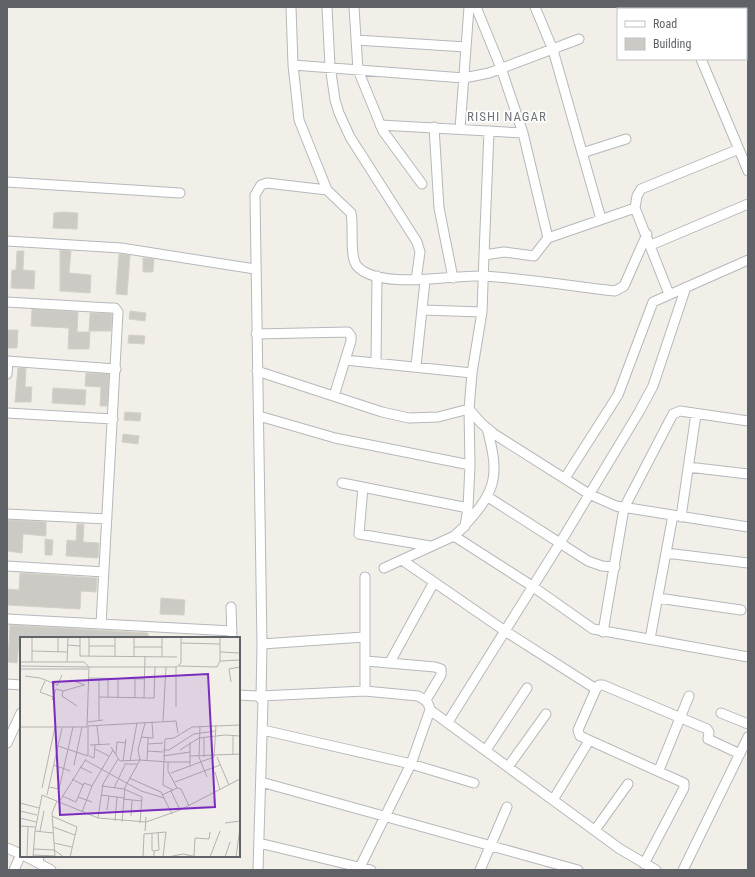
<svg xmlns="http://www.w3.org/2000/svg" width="755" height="877" font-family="'Roboto Condensed',sans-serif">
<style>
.building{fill:#cccac5;stroke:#d6d1c6}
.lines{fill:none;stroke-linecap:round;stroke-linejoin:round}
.street-casing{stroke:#b5b8bc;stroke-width:11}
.street{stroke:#fff;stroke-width:9}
.labels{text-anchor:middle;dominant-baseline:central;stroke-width:3.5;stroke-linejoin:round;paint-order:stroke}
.neighbourhood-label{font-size:13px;letter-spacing:1px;fill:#70757a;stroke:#fff}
.inset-road{fill:none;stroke:#b3b3b1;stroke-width:1}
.view{fill:#7b2cbf;fill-opacity:0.15;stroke:#7b2cbf;stroke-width:2}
.inset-edge{fill:none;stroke:#5f6368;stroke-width:2}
</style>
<rect width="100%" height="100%" fill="#f1efe8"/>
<path class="building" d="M62 212 78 213 77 229 53 228 54 213Z
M60 250 71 251 69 273 91 275 90 293 60 291Z
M17 251H24L23 270 35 271 34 289 11 288 12 270H16Z
M119 254 130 255 127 295 116 294Z
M143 258 154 259 153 272H143Z
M32 309 78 312 77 332H90L89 349H68L69 328 31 326Z
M130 311 146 313 145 321 129 319Z
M90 313 112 314 111 331H89Z
M8 330H18L17 348H7Z
M129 335 145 336 144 344 128 343Z
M18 368H26L25 387H32L31 402H15Z
M86 373 109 374 107 406H100L101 387 85 386Z
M53 388 86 390 85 405 52 403Z
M125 412 141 413 140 421 124 420Z
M123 434 139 436 138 444 122 442Z
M8 520 46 522V536L23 534 22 553 7 551Z
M77 524H84L83 542 99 543 98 558 66 556 67 540 76 541Z
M45 539 53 540 52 555H45Z
M20 573 97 578 96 592 81 591 80 609 7 605V589L19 590Z
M161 598 185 600 184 615 160 614Z
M10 625 148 633V638H21V642H19L17 663 8 662Z"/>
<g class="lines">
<defs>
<path id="street" d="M291 7 293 65 299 120 327 190 351 213C354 226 349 257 357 266 379 291 455 274 485 276 528 279 572 286 615 291L624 286 647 234
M327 7 330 66 335 100 339 113 350 137 417 242 420 252 416 280
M354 7 358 70 383 131 422 184
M476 7 501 68 523 133 548 238
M535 7 553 50 601 219
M679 7 680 9
M356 40 466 47
M701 59 748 171
M293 65 464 78 489 73 579 39
M380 125 523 133
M434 127 439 208 453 278
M460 129 469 7
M582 153 626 139
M7 182 180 193
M635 208 637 196 641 189 739 149
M7 241 121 248 255 269
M651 245 748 204
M484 255 489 131
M669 294 635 208 548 238 534 256 504 252 484 255 482 312 472 373 469 409 481 423 494 434 589 494 616 506 748 527
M7 302 110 308H115L118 312 101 624
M423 310 482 312
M256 334 348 332 351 336V341L334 396
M345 360 472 373
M7 361 116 369
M376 363 377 276
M416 366 425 281
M257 371 382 412 409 418 438 417 469 409 470 465 468 508 465 526 454 536 384 568
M7 374 8 361
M7 413 113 419
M259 416 335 438 470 465
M688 467 748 474
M565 478 618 395 653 302 748 260
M342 483 468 508
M363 487 359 534 430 546
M488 497 588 561 602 566 615 567
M7 514 107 519
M681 517 696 414
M465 525C498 489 499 474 487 428
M454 536 532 586 593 629 748 657
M666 553 748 563
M402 560 505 631 596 689 578 730 580 736 684 783V788L644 864
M7 566 104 572
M365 577V691
M658 598 741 610
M231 607 232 638
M7 619 232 631
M603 632 624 508 673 414 680 411 748 421
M650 639 673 515
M262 644 364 637
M366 661 435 667 441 669V675L426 700
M390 662 434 582
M7 684 21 685
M596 689 599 685H603L707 729 709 732 708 739 740 754
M239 695 258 696 263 701 258 870
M261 696 365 691 418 696C425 700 429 702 430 710L411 764 360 867
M261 698 262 644 255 195 261 185 267 183 327 190
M430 710 620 849 656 870
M721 713 748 724
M448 722 560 543 639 412 653 386 686 287
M263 730 411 764 474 783
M7 743 21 713
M486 750 527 688
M508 767 546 714
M659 770 689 696
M261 782 578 870
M553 800 589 741
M595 830 628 784
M259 843 371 870
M7 848 21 854
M25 856 38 863
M39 856 38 863 51 870
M14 870 21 854
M480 870 507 807
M683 870 748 737"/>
</defs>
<use href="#street" class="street-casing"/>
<use href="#street" class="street"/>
</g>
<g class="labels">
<g class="neighbourhood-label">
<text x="507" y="116">RISHI NAGAR</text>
</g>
</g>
<g transform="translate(20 637)">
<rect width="220" height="220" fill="#f1efe8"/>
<path class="inset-road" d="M12 0V25M38 0V15M60 0V19L157 20M161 6 200 7M47 8 60 9M69 9H95M114 10H142M12 14 47 15M200 15 220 16M69 19V0M95 19V0M114 19V0M142 20V0M200 24 220 23M0 25H64L69 30M47 25 48 0M0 29 68 30M159 29 197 30 200 24V0M0 32H68M5 39 20 41 38 48M68 41 125 42M51 43 65 48M25 44 20 55 33 60M211 45 209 32 220 30M37 49 42 38M43 54 42 59 57 69M79 60 134 61 135 30M88 61V41M98 61V41M115 61V42M124 61 125 19M32 63 36 52 43 54 64 48M156 70V30M79 84V41M143 84 146 30M68 85 83 83M68 89 156 84 158 96M77 89 79 107M180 89 179 120 187 140M0 90H67L69 30H157L161 26V0M121 100 133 101 132 85M128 107 143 106M70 108 90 107M38 109 68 119V89M91 110 100 124 120 123 118 113 125 86M75 112 89 119M143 113H149L174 97 195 94M160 113 179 101 205 98 220 99M127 114 143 115M96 117 97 105 106 106M213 118V98M69 119 74 121 75 108M143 119 170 115M170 119 220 117M184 120V100M197 120 209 148M65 123 121 154 144 161M103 124 106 102M110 124 117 86M127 124 128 101M148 125H170M104 127H117M34 128 50 134M54 128 62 90M60 130 72 136M170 130V105M195 135 200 153M151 136 194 120 196 88M109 141 141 155 152 177M52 142 63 148M155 145 200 128M82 149 104 152 122 160 120 186M29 150 39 152 53 90M22 151 35 90M94 151 105 128M157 151 161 152 169 169M153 153 143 148 145 102 154 101 172 90 220 88M151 154 160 173M27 158 42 91M81 158 104 161M42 159 56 165 64 146 72 149 93 113M58 160 72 165M103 162 122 164M39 165 66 122M0 166 19 171M87 173 89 159M0 174 17 178M62 175 72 149M32 179 57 190 50 220M111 179 112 163M0 181 16 185M78 181 83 147 98 122M95 184 97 160M102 185 105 150 120 123 148 125V134L157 151 142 158M205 186 220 184M0 189 15 190M33 190 55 198M15 194 33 196M20 194 24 174M125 194 126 180M132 197V213L134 214M34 206 52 210M13 212 34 213 44 220M13 218 35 219M174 219 175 201 189 202 190 195M7 220 8 190M13 220 15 194 22 158 78 181 126 185 160 173 220 142M35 220 32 176 37 164M123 220 124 197 146 195 143 220M134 220V214L139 213 138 195M148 220 163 217 177 220M190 220 200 194M205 220 210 205M216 220 220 191"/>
<path class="view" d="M188 37 195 170 40 178 33 45Z"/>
<rect width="220" height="220" class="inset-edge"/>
</g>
<rect width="755" height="877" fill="none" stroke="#5f6368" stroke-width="16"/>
<rect x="617" y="8" width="130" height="52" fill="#ffffff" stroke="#bfc1c3"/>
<rect x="625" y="21" width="20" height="6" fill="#ffffff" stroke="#bfc1c3"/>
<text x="653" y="28" font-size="12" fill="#5f6368">Road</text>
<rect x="625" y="38" width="20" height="12" fill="#cccac5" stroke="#bfc1c3"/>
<text x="653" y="48" font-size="12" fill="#5f6368">Building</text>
</svg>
